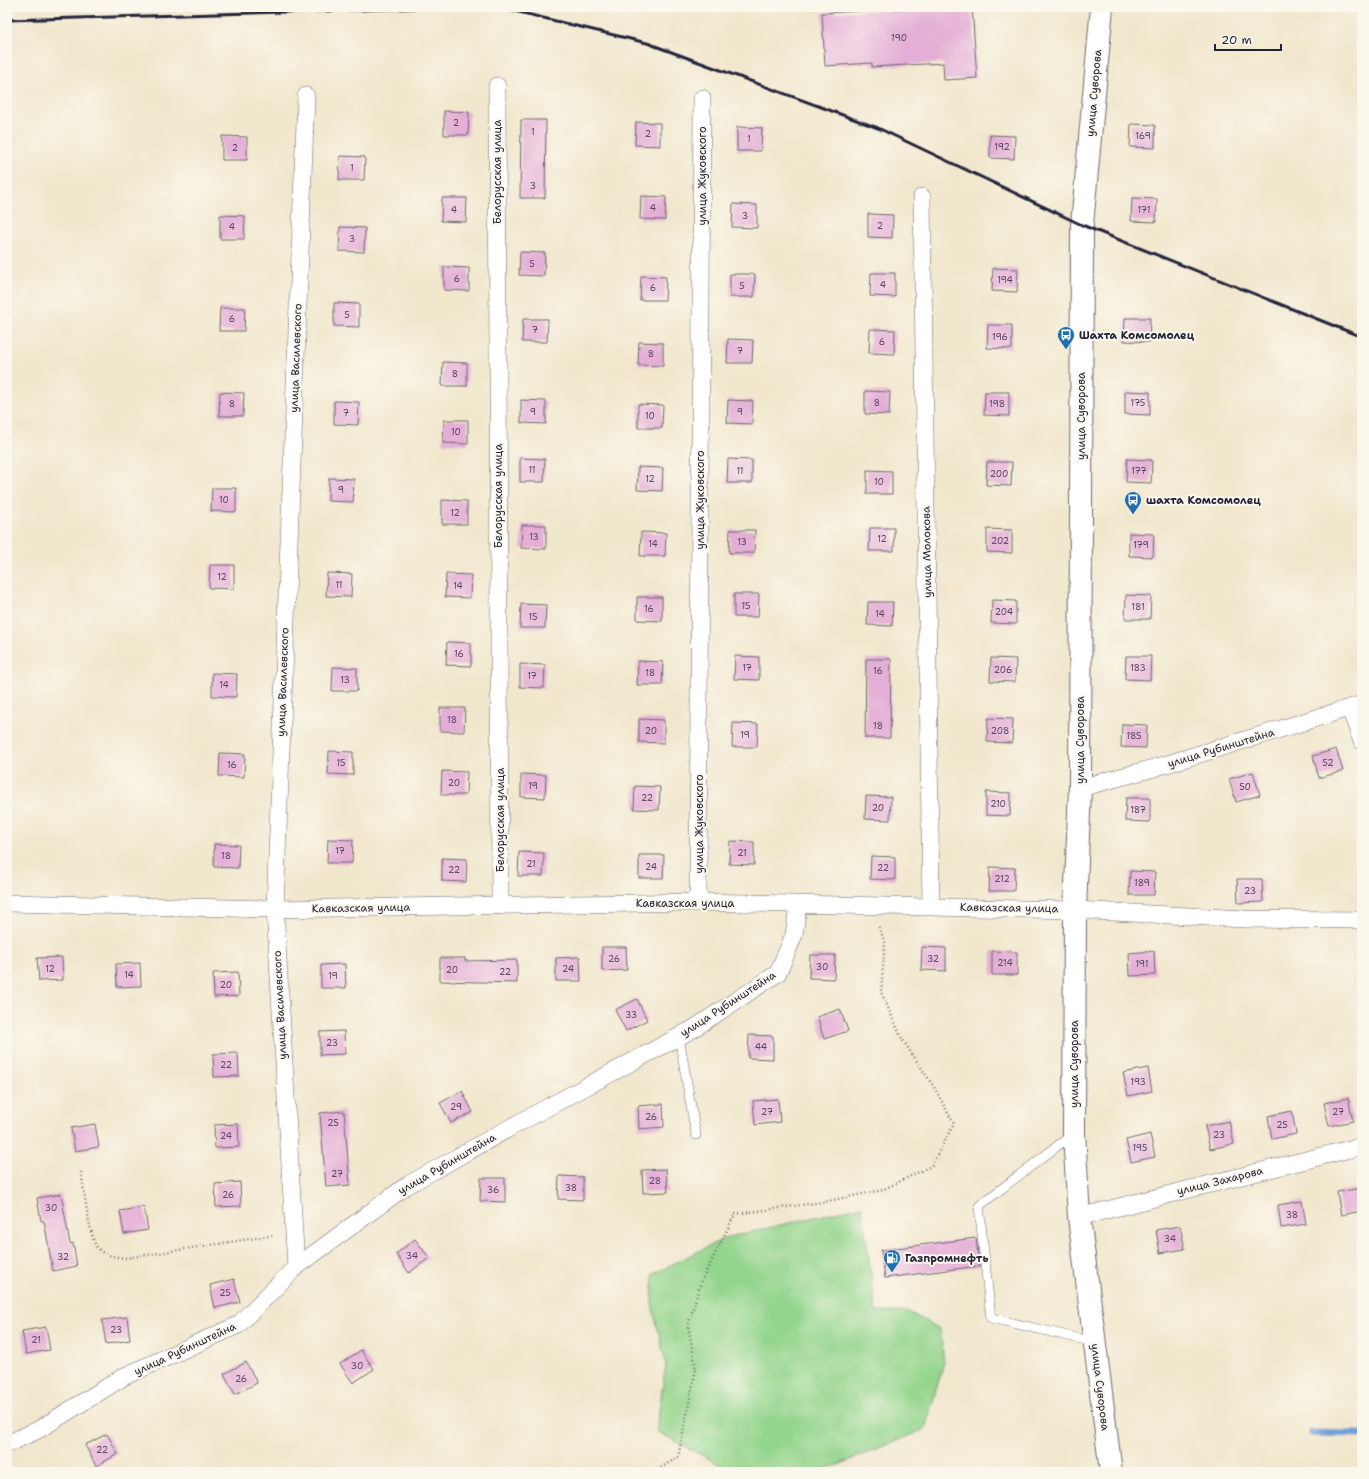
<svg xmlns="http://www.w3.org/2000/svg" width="1369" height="1479" font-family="'Shantell Sans',sans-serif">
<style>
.green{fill:#94d58d;stroke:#5b7c64}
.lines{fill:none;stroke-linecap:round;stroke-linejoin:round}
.stream{stroke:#6c9dd6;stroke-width:7}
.building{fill:#e4aed6}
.service-casing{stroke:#6a676e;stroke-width:10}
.minor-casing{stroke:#6a676e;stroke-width:18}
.tertiary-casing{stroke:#6a676e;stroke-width:24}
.path{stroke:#6a676e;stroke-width:2.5;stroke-dasharray:1 3;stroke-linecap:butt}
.service{stroke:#fff;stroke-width:9}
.minor{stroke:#fff;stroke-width:17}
.tertiary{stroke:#fff;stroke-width:22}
.rail{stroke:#22223b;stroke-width:3}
.labels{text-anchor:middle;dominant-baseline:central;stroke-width:4;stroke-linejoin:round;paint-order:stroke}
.number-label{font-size:9px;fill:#524562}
.street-label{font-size:11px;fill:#22223b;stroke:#fbf7ec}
.poi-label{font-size:11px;font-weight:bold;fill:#22223b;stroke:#fbf7ec;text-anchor:start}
</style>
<rect width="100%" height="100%" fill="#fbf7ec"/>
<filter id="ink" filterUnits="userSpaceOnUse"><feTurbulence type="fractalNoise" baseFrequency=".025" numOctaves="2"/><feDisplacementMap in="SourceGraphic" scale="8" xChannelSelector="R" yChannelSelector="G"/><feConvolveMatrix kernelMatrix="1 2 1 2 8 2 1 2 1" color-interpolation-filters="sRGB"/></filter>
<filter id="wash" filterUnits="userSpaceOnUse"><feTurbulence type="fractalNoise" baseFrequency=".012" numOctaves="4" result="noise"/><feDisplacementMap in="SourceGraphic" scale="16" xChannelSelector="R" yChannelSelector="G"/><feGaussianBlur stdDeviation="0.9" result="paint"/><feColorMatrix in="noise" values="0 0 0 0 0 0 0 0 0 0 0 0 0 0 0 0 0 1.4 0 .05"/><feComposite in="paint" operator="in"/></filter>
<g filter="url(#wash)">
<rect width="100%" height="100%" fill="#f1e7cd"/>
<path class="green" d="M862 1206 876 1312H908L940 1329 944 1362 925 1429 821 1472H734L656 1431 666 1364 652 1304 653 1274 725 1238Z"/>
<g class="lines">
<path class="stream" d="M1312 1433 1362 1434"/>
</g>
<g id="blocks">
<path class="building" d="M938 7H972L977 78 944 80 943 63 872 67V63L825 66 822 13Z
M444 111 469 112 468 135H444Z
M521 120H546L545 198H520Z
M636 122 660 123V146L635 145Z
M1131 124 1155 125V148L1130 147Z
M737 127 762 128 761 151H737Z
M990 135 1015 136 1014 159 990 158Z
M222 136 247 137V160H222Z
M340 156 365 157 364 180H339Z
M641 196 666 197 665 220 640 219Z
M442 198H467L466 222 441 221Z
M1132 198 1157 199 1156 222 1131 221Z
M733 204 757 205V228L732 227Z
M868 214 893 215 892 238 868 237Z
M220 215 245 216 244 239H220Z
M340 227 365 228 364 252 339 251Z
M520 252 545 253 544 276 519 275Z
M444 267 469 268V291L444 290Z
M993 268 1018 269 1017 292 992 291Z
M871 273H895V297L870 296Z
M730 274H755L754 297H730Z
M641 276 666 277 665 300H640Z
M334 303 359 304V327L334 326Z
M220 308H245L244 331H219Z
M1125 318H1150L1149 342 1124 341Z
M523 319H548L547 342H522Z
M988 325H1012V349L987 348Z
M870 329 895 330 894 354 869 353Z
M728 339 753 340 752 363H727Z
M639 342 663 343V366L638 365Z
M443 362 467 363V386H442Z
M865 391 890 392 889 415 865 414Z
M1125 391 1150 392V415L1125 414Z
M220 392 244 393 243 416H219Z
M985 392H1009V416L984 415Z
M521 400 546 401V424L521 423Z
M728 400 753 401 752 424 727 423Z
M334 401 359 402 358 425 334 424Z
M638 404 663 405 662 428H638Z
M444 420H468V444L443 443Z
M520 458 545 459 544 482H520Z
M728 459 752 460V483H727Z
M1127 459 1152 460 1151 483 1126 482Z
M987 462H1012L1011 486 986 485Z
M638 467 663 468 662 491 637 490Z
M867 470 892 471V494H867Z
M329 478 354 479 353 502 328 501Z
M212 488H236V512L211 511Z
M442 500 467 501V524H442Z
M522 525H546V549L521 548Z
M870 528H894V551H869Z
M987 529 1012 530V553L987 552Z
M730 530H755L754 553H729Z
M641 532 666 533 665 556H640Z
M1129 533 1154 534 1153 557 1129 556Z
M210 565H234V589L209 588Z
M327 573 352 574 351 597 326 596Z
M446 574 471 575 470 598 445 597Z
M734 594H759L758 617H734Z
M1126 595 1151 596 1150 619H1125Z
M637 597H662V621L637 620Z
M992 600 1016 601V624L991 623Z
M868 602H893L892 626 867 625Z
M521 604 546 605 545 628H520Z
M447 642 471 643V666L446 665Z
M735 656 759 657V680L734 679Z
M1126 656H1151L1150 680 1125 679Z
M991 658 1016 659 1015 682 990 681Z
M866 659H891L890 738H865Z
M638 661 663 662 662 685H637Z
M520 664 545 665 544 688 520 687Z
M333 667 357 668V691H332Z
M212 673 237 674 236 697 212 696Z
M440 708H465L464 732 440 731Z
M988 718 1013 719 1012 743 987 742Z
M639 719 664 720V743L639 742Z
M733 723 758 724 757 747H732Z
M1122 724 1147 725 1146 748 1121 747Z
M1336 749 1343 771 1319 778 1313 756Z
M329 751 353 752V775L328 774Z
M220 753 245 754 244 777 219 776Z
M442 771 467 772 466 795H441Z
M1253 772 1260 795 1236 802 1229 779Z
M521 774 546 775 545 798 521 797Z
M635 786 660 787 659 810 634 809Z
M986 792 1011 793 1010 816 986 815Z
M866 796 891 797 890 820 865 819Z
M1126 798H1150V822L1125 821Z
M328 839 353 840 352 863H327Z
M730 841 754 842V865L729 864Z
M214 844 239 845 238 868 214 867Z
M519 852 544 853 543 876H518Z
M639 855H664L663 878H639Z
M871 856 895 857V880L870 879Z
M442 858 467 859 466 882 442 881Z
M990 867 1015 868 1014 891H989Z
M1130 871 1155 872 1154 895H1129Z
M1237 879H1262L1263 902 1238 903Z
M602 947H626L627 970 602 971Z
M922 947 946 948V971L921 970Z
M992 951 1017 952V975H992Z
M1154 951 1155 975 1130 976 1129 953Z
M810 955H835L834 979 809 978Z
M62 957 63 980 39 981 37 958Z
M580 957 581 981H556V958Z
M440 958H465V961L517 960V983L440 981Z
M140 963 141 986 117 987 116 964Z
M345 964 346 988H321V965Z
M238 972 239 996 214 997 213 973Z
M637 999 647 1020 626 1031 615 1010Z
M840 1009 848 1031 824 1039 817 1017Z
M344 1031 345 1054 320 1055V1032Z
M749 1035 773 1036V1059L748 1058Z
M238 1053 239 1076 214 1077 213 1054Z
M1148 1068 1152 1091 1128 1096 1123 1073Z
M462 1091 473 1112 451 1123 440 1103Z
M1348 1098 1353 1121 1329 1126 1324 1103Z
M778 1099 780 1122 755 1125 753 1101Z
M663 1104 664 1127 639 1129 638 1106Z
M344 1111 350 1185 326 1187 320 1113Z
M1292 1111 1296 1134 1272 1139 1268 1116Z
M1229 1121 1234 1144 1210 1149 1205 1126Z
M95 1124 99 1147 75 1151 71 1128Z
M238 1124 239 1147 215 1148 214 1125Z
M1150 1134 1155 1157 1131 1162 1126 1140Z
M666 1169 668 1192 643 1193 642 1170Z
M559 1176 583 1177V1200L558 1199Z
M481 1178H505V1202L480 1201Z
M240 1182 241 1206 216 1207 215 1184Z
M1362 1188V1211L1341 1215 1337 1192Z
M61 1194 70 1244 73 1243 77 1266 53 1271 44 1221H41L37 1198Z
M1302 1201 1306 1224 1281 1228 1278 1205Z
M144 1207 148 1230 124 1234 120 1211Z
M1180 1226 1185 1249 1160 1253 1156 1230Z
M976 1238 979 1266 885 1278 881 1250Z
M415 1239 429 1258 409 1273 396 1254Z
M234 1279 240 1302 215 1308 210 1285Z
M127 1317 130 1340 106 1344 102 1320Z
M46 1327 50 1350 26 1354 22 1331Z
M361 1350 374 1369 353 1383 340 1364Z
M246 1362 257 1383 235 1394 224 1374Z
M107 1434 118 1454 96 1466 85 1445Z"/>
</g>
</g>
<g filter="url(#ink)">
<use href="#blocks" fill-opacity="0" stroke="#6a676e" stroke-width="1"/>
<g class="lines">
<defs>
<path id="service" d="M679 1037 696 1135
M1073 1134 979 1206 991 1318 1094 1342"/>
<path id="minor" d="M497 86 500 906
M922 197 931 906
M1350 709 1362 741
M1080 788 1154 768 1362 704
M698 902 702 98
M7 903 275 909 698 902 1075 910 1245 919 1362 920
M1079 1217 1362 1146
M296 1267 275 909 306 96
M7 1444 38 1430 125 1376 238 1325 296 1267 406 1186 513 1126 693 1029 778 973 794 935 798 905"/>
<path id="tertiary" d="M1102 7 1082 225 1080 788 1075 910 1074 1133 1079 1217 1111 1472"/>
</defs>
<use href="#service" class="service-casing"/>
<use href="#minor" class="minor-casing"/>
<use href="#tertiary" class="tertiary-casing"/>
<path class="path" d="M81 1172C84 1190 89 1232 96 1246 102 1256 117 1257 127 1258L275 1235
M654 1472 678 1457 696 1369 688 1325 701 1282 735 1214 823 1202 882 1190 931 1166 954 1124 934 1087 902 1039 881 992 885 942 878 925"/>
<use href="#service" class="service"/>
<use href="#minor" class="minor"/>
<use href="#tertiary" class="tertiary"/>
<path class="rail" d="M498 7 647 43 878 128 1082 225 1362 337
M7 20 464 7"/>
</g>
</g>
<defs>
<symbol id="bus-pin" viewBox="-11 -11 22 30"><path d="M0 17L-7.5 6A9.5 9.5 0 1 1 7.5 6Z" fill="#1f6fb2" stroke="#fbf7ec"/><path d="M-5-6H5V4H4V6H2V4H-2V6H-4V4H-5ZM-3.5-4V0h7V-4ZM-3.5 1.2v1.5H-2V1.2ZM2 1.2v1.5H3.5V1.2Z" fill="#fff"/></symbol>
<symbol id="fuel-pin" viewBox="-11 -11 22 30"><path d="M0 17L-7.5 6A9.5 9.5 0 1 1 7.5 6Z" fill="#1f6fb2" stroke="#fbf7ec"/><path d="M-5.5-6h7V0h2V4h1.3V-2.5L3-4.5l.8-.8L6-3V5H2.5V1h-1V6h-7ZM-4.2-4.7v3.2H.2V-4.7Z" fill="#fff"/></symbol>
</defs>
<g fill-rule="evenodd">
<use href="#bus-pin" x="1056" y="325" width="20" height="27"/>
<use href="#bus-pin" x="1123" y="490" width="20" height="27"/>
<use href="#fuel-pin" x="882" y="1248" width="20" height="27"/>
</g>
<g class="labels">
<g class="number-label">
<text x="899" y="38">190</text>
<text x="456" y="123">2</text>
<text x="533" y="132">1</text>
<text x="648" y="134">2</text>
<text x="1143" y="136">169</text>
<text x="749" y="139">1</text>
<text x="1002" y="147">192</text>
<text x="235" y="148">2</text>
<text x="352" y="168">1</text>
<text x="533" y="186">3</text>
<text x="653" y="208">4</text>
<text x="454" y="210">4</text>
<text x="1144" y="210">171</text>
<text x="745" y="216">3</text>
<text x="880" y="226">2</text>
<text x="232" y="227">4</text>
<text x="352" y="239">3</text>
<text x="532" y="264">5</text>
<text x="457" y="279">6</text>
<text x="1005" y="280">194</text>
<text x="883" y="285">4</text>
<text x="742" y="286">5</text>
<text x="653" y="288">6</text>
<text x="347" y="315">5</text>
<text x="232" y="319">6</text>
<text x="535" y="330">7</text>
<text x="1000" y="337">196</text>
<text x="882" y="342">6</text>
<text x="740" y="351">7</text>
<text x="651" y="354">8</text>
<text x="455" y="374">8</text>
<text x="877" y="403">8</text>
<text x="1138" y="403">175</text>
<text x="232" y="404">8</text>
<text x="997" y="404">198</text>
<text x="533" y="412">9</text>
<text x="740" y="412">9</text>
<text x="346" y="413">7</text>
<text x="650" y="416">10</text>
<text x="456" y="432">10</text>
<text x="532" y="470">11</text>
<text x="740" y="471">11</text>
<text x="1139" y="471">177</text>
<text x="999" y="474">200</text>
<text x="650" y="479">12</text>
<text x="879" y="482">10</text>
<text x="341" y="490">9</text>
<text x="224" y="500">10</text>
<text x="455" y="513">12</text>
<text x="534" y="537">13</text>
<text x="882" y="539">12</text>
<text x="1000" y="541">202</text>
<text x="742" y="542">13</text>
<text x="653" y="544">14</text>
<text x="1141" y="545">179</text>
<text x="222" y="577">12</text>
<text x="339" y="585">11</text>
<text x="458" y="586">14</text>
<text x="746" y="606">15</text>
<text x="1138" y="607">181</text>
<text x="649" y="609">16</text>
<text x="1004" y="612">204</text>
<text x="880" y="614">14</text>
<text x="533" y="617">15</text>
<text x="459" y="654">16</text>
<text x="747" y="668">17</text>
<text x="1138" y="668">183</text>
<text x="1003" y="670">206</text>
<text x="878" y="671">16</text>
<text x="650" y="673">18</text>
<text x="532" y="676">17</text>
<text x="345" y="680">13</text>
<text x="224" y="685">14</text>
<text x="452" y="720">18</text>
<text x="878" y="726">18</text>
<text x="651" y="731">20</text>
<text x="1000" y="731">208</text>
<text x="745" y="735">19</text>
<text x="1134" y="736">185</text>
<text x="341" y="763">15</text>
<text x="1328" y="763">52</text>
<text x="232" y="765">16</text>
<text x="454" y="783">20</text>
<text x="533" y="786">19</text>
<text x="1245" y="787">50</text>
<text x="647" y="798">22</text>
<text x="998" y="804">210</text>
<text x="878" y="808">20</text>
<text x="1138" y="810">187</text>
<text x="340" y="851">17</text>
<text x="742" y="853">21</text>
<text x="226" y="856">18</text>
<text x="531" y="864">21</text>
<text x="651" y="867">24</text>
<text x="883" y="868">22</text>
<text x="454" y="870">22</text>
<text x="1002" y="879">212</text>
<text x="1142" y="883">189</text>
<text x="1250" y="891">23</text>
<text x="614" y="959">26</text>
<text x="933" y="959">32</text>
<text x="1005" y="963">214</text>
<text x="1142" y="964">191</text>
<text x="822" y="967">30</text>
<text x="50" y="969">12</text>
<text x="568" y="969">24</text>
<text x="452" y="970">20</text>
<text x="505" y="972">22</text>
<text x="129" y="975">14</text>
<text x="333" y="976">19</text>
<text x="226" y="985">20</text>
<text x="631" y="1015">33</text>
<text x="332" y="1043">23</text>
<text x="761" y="1047">44</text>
<text x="226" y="1065">22</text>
<text x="1138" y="1082">193</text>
<text x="456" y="1107">29</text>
<text x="767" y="1112">27</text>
<text x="1338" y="1112">27</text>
<text x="651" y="1117">26</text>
<text x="333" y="1123">25</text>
<text x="1282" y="1125">25</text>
<text x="1219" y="1135">23</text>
<text x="226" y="1136">24</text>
<text x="1140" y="1148">195</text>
<text x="337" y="1174">27</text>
<text x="655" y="1181">28</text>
<text x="571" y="1188">38</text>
<text x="493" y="1190">36</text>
<text x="228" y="1195">26</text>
<text x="51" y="1208">30</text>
<text x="1292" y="1215">38</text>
<text x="1170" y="1239">34</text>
<text x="412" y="1256">34</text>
<text x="63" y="1257">32</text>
<text x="225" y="1293">25</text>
<text x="116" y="1330">23</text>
<text x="36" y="1340">21</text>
<text x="357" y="1366">30</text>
<text x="241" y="1379">26</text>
<text x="102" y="1450">22</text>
</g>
<g class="street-label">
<text transform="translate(1094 93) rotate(-85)">улица Суворова</text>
<text transform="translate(497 172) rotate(-90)">Белорусская улица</text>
<text transform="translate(702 176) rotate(-90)">улица Жуковского</text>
<text transform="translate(296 358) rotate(-88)">улица Василевского</text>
<text transform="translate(1081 416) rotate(-90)">улица Суворова</text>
<text transform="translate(498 496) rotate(-90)">Белорусская улица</text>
<text transform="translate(700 500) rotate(-90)">улица Жуковского</text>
<text transform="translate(927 552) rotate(-91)">улица Молокова</text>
<text transform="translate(283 682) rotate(-88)">улица Василевского</text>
<text transform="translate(1080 740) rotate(-90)">улица Суворова</text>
<text transform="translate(1221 748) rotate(-17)">улица Рубинштейна</text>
<text transform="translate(500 820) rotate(-90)">Белорусская улица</text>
<text transform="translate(699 824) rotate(-90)">улица Жуковского</text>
<text x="685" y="903">Кавказская улица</text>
<text transform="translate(361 908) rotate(-1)">Кавказская улица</text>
<text transform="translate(1009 908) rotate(1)">Кавказская улица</text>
<text transform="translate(728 1004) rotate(-33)">улица Рубинштейна</text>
<text transform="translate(280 1005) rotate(-93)">улица Василевского</text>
<text transform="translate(1074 1064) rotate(-90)">улица Суворова</text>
<text transform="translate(447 1164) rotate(-30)">улица Рубинштейна</text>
<text transform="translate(1220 1181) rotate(-14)">улица Захарова</text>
<text transform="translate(185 1349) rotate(-25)">улица Рубинштейна</text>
<text transform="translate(1100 1387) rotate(83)">улица Суворова</text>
</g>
<g class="poi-label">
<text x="1079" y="335">Шахта Комсомолец</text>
<text x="1146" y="500">шахта Комсомолец</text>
<text x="905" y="1258">Газпромнефть</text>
</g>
</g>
<rect width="1369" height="1479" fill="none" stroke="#fbf7ec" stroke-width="24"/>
<path d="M1215 44v6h66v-6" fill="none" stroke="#22223b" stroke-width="2"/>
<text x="1221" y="44" font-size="12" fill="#22223b" stroke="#fbf7ec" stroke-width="3" paint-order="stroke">20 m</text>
</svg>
